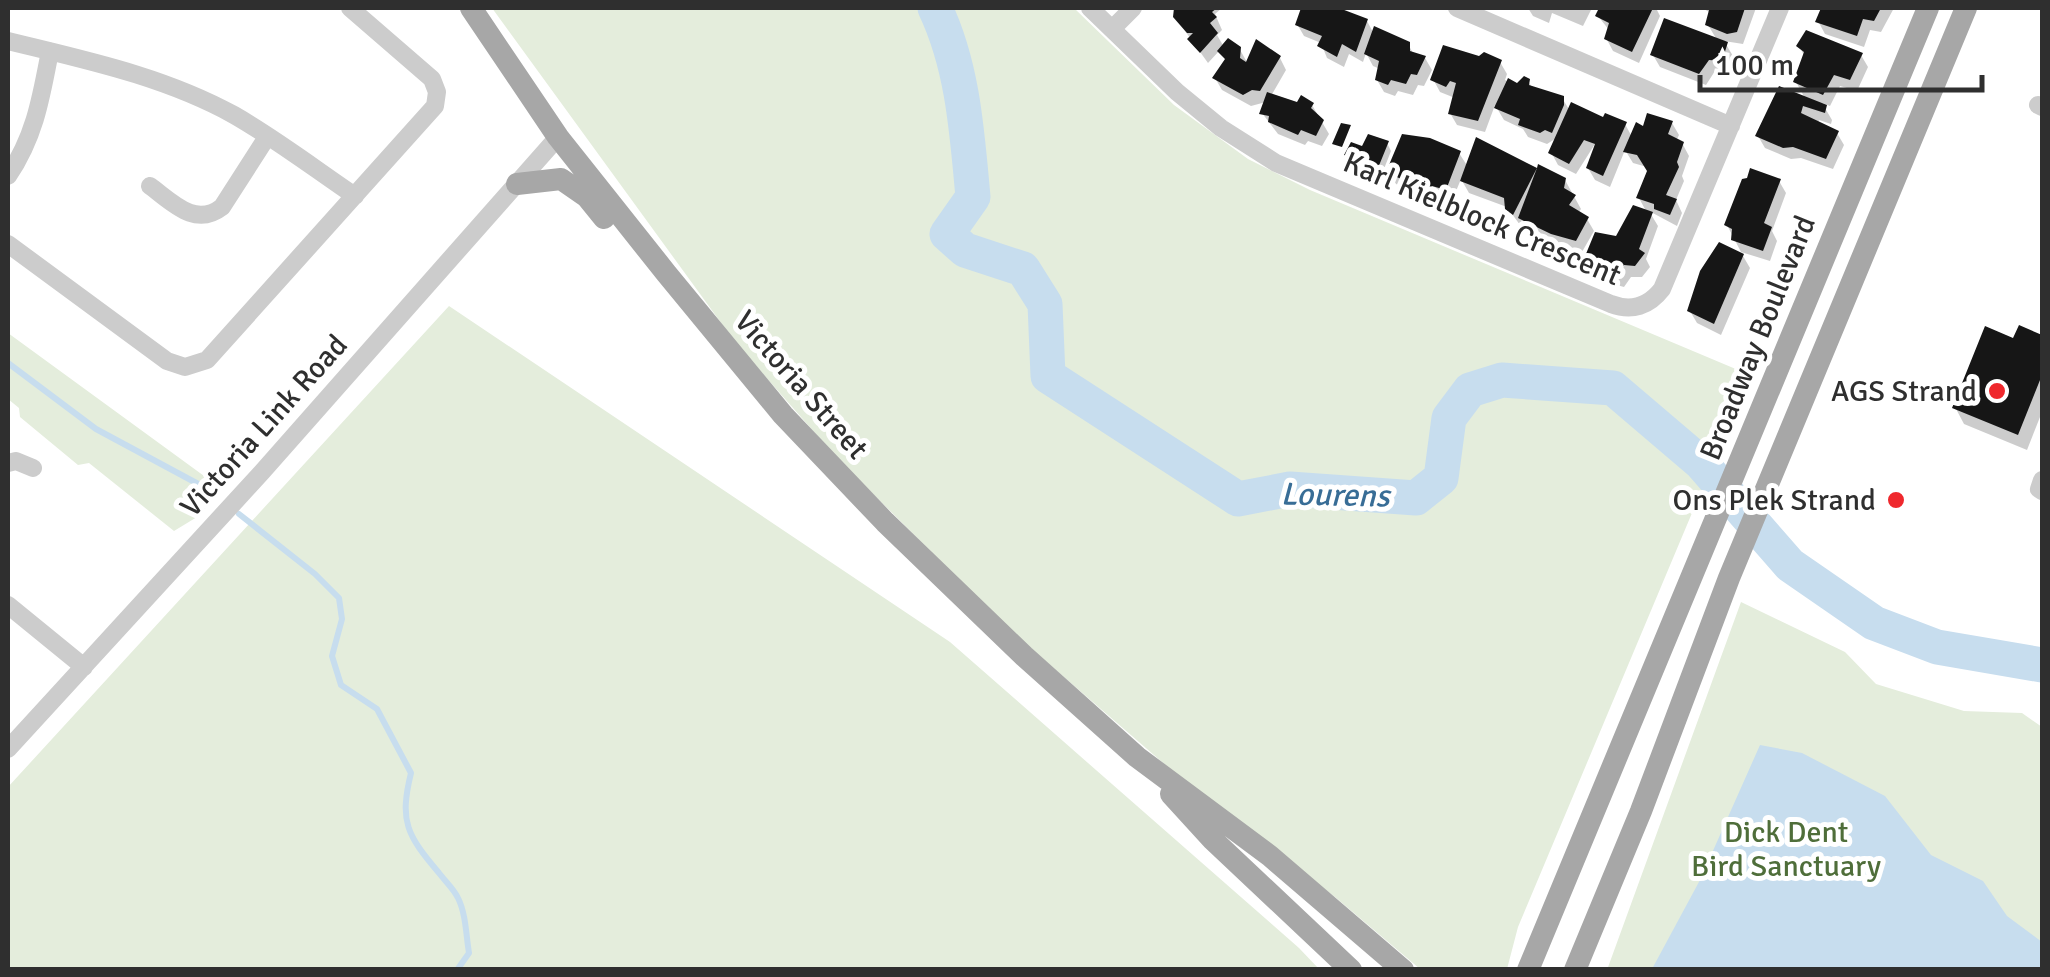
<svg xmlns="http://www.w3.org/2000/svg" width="2050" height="977" font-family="Signika,sans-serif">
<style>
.green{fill:#e4eddc}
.water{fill:#c7ddee}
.shadow{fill:#0003}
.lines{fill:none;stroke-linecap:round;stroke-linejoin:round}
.stream{stroke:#c7ddee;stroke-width:6}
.river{stroke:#c7ddee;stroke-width:35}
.building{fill:#161616}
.minor{stroke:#ccc;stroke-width:18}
.major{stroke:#a7a7a7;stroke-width:22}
.poi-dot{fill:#ef282d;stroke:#fff;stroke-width:4}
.labels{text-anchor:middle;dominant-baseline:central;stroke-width:10;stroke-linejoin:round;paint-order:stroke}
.street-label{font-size:30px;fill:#2f2f2f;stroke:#fff}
.poi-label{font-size:30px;fill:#2f2f2f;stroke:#fff;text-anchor:end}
.park-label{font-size:30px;fill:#4f6e3a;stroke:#fff}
.water-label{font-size:32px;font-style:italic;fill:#386d96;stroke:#fff}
</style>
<rect width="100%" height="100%" fill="#fff"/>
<path class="green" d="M492 8H1074L1174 105 1248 159 1310 190 1750 375 1518 927 1507 969H1420L1335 897 1199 794 1012 632 837 458 735 342Z
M449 306 950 642 1299 948 1319 969H8V787Z
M8 333 200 473 223 490 197 517 174 531 89 463 78 465 20 417 19 408 8 399Z
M1741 602 1845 652 1876 684 1964 711 2022 713 2042 727V969L1607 970Z"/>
<path class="water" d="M1760 745 1802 753 1885 796 1931 855 1983 881 2007 916 2042 942V969H1652L1700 880Z"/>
<path class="shadow" d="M1177 8H1222L1215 14 1222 30 1217 35 1224 47 1239 48 1248 64 1280 58 1286 70 1271 96 1298 105H1312L1329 134 1322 146 1308 141 1305 145 1278 134 1262 113 1266 102 1251 106 1222 90 1215 78 1226 61 1220 50 1208 63 1175 17Z
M1304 8H1333L1367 21 1374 34 1408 44 1414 55 1425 58 1432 70 1424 86 1418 85 1413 95 1398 91 1395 96 1384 92 1377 80 1380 69 1373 66 1366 53 1363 62 1349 54 1344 67 1327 58 1321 43 1304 36 1297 24Z
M1528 8H1592L1583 26 1552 13 1549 23 1533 16Z
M1602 8H1656L1660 16 1639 63 1613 51 1606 38 1609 30 1598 16Z
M1702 8H1756L1743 44 1724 41 1733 56 1728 72 1715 71 1706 85 1660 67 1653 55 1717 40 1708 25 1711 13Z
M1823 8H1894L1881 32 1870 30 1864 47 1825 34 1818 21Z
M1799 46 1861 55 1868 67 1857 91 1840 86 1830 106 1822 103 1832 120 1831 124 1819 120 1818 123 1837 133 1844 145 1833 169 1801 158 1791 159 1765 148 1758 136 1806 100 1796 82 1805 57Z
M1500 62 1507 74 1505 80 1517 86 1528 81 1533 89 1562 98 1570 111 1625 124 1632 137 1645 129 1672 123 1679 135 1676 141 1682 143 1689 156 1682 176 1684 181 1676 200 1682 213 1677 226 1649 211 1658 226 1646 259 1650 267 1642 277H1631L1624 287 1591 278 1584 266 1647 213 1639 198 1649 171 1647 167 1633 163 1625 150 1610 187 1595 180 1588 168 1597 145 1595 144 1576 174 1558 165 1551 152 1558 137 1547 144 1528 137 1523 129 1504 120 1495 105 1485 132 1457 125 1450 113 1455 98 1440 92 1433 79Z
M1478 141 1538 171 1565 180 1581 209 1578 213 1587 219 1594 231 1582 252 1560 246 1528 230 1522 220 1520 225 1507 207 1469 193 1461 179 1452 201 1439 197 1434 202 1396 184 1389 172 1459 153 1468 167Z
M1387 143 1391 151 1382 174 1352 162 1347 155Z
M1779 181 1786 193 1772 231 1777 241 1770 261 1741 252 1727 225Z
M1743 256 1750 268 1721 335 1697 323 1690 311Z
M2020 328 2042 337V412L2027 450 1964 424 1955 407 2015 341Z"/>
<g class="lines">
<path class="stream" d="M8 363 96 429 215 493
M239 514 315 574 339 598 342 619 332 656 341 685 377 709 411 773C399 822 407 835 439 873 445 881 454 889 458 898 466 914 466 935 469 953L457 970"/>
<path class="river" d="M935 8C963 67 967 132 973 197L947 234 965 250 1023 269 1045 304 1048 376 1238 499 1290 489 1416 498 1441 478 1449 418 1470 390 1502 380 1613 388 1701 463 1790 565 1874 623 1937 647 2042 665"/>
</g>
<path class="building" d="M1174 8H1217L1212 12 1217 17 1210 23 1218 33 1200 53 1187 39 1193 33H1187L1173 17Z
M1301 8H1339L1368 19 1356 52 1342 44 1337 57 1317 46 1322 36 1295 25Z
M1599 8H1653L1632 52 1604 39 1609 23 1595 16Z
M1706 8H1745L1737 32 1727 34 1705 25 1709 10Z
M1821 8H1881L1874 21 1863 19 1857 36 1815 22Z
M1664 18 1728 42 1722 61 1709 60 1699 74 1650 55Z
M1374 26 1410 42V51L1426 56 1417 75 1411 74 1406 84 1391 80 1388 85 1375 80 1379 61 1364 54Z
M1806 30 1863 53 1850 80 1834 75 1823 95 1793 82 1804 52 1796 46Z
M1228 38 1241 47 1240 58 1246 62 1256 39 1281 56 1260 91 1252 90 1243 95 1212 78 1225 59 1217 51Z
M1443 45 1479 56 1484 52 1502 60 1478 121 1448 114 1456 83 1450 81 1446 87 1430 80Z
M1524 76 1530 79 1529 85 1564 96V105L1552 133 1545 130 1540 133 1518 125 1520 119 1494 108 1508 78 1517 83Z
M1779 86 1827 105 1825 113 1803 106 1801 113 1839 131 1826 159 1793 147 1783 148 1755 136Z
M1267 92 1297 102 1301 95 1314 103 1311 108 1324 120 1316 136 1301 130 1298 135 1268 122 1269 116 1259 114Z
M1571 102 1603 117 1605 113 1627 122 1603 176 1586 168 1595 144 1584 140 1569 164 1548 153Z
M1647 113 1673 121 1668 134 1684 142 1677 162 1679 167 1666 195 1677 199 1670 215 1654 209V204L1636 198 1647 171 1637 155 1623 152 1636 122 1643 126Z
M1341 123 1351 125 1342 147 1332 144Z
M1368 134 1389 141 1378 168 1344 155 1351 142 1362 146Z
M1402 134 1430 138 1461 151 1446 190 1432 186 1427 191 1386 172Z
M1476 137 1537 168 1538 164 1566 178 1564 188 1576 195 1569 205 1589 217 1576 241 1551 234 1518 218 1537 168 1513 215 1505 209 1504 198 1460 181Z
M1750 168 1781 179 1764 223 1772 227 1763 251 1731 240 1732 229 1724 225 1742 179 1747 178Z
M1633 205 1653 212 1639 249 1645 253 1635 266 1624 265 1617 276 1581 266 1595 232 1616 236Z
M1719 242 1744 254 1714 324 1687 311 1700 271Z
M2019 325 2042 335V375L2018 435 1952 408 1985 326 2013 338Z"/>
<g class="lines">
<path class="minor" d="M1090 8 1177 92 1221 128 1276 163 1611 304C1632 312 1649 306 1662 289L1780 8
M1457 8 1731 126
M1112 29 1133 8
M8 41C85 60 163 76 234 115 276 139 315 169 355 196
M2038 105 2042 107
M8 176C35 136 41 98 50 51
M150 186C172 202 195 228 222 207L267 137
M8 244 167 361 185 367 207 360 435 106 437 92 432 79 350 8
M8 463 16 461 33 468
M2042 480 2039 489 2042 491
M8 605 84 667
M8 749 262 472 558 137"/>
<path class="major" d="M471 8 558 137 666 273 783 415 885 522 1024 656 1137 757 1270 856 1403 970
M517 184 561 179 587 197 604 218
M1171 794 1213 840 1351 970
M1528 970 1928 8
M1575 970 1641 811 1729 578 1966 8"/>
</g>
<g class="poi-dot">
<circle cx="1997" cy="391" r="10"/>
<circle cx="1896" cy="500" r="10"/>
</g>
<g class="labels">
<g class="street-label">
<text transform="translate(1482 219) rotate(23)">Karl Kielblock Crescent</text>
<text transform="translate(1758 338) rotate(-68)">Broadway Boulevard</text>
<text transform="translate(801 385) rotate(49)">Victoria Street</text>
<text transform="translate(264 426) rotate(-48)">Victoria Link Road</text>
</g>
<g class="poi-label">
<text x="1977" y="391">AGS Strand</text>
<text x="1876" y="500">Ons Plek Strand</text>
</g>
<g class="park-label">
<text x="1786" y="832">Dick Dent<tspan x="1786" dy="34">Bird Sanctuary</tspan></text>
</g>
<g class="water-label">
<text transform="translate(1335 495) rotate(1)">Lourens</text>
</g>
</g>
<rect width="2050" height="977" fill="none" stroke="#2f2f2f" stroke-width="20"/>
<path d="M1700 75v15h282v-15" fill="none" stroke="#2f2f2f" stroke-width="5"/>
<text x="1715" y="75" font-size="30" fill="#2f2f2f" stroke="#ffffff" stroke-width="8" paint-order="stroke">100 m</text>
</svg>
